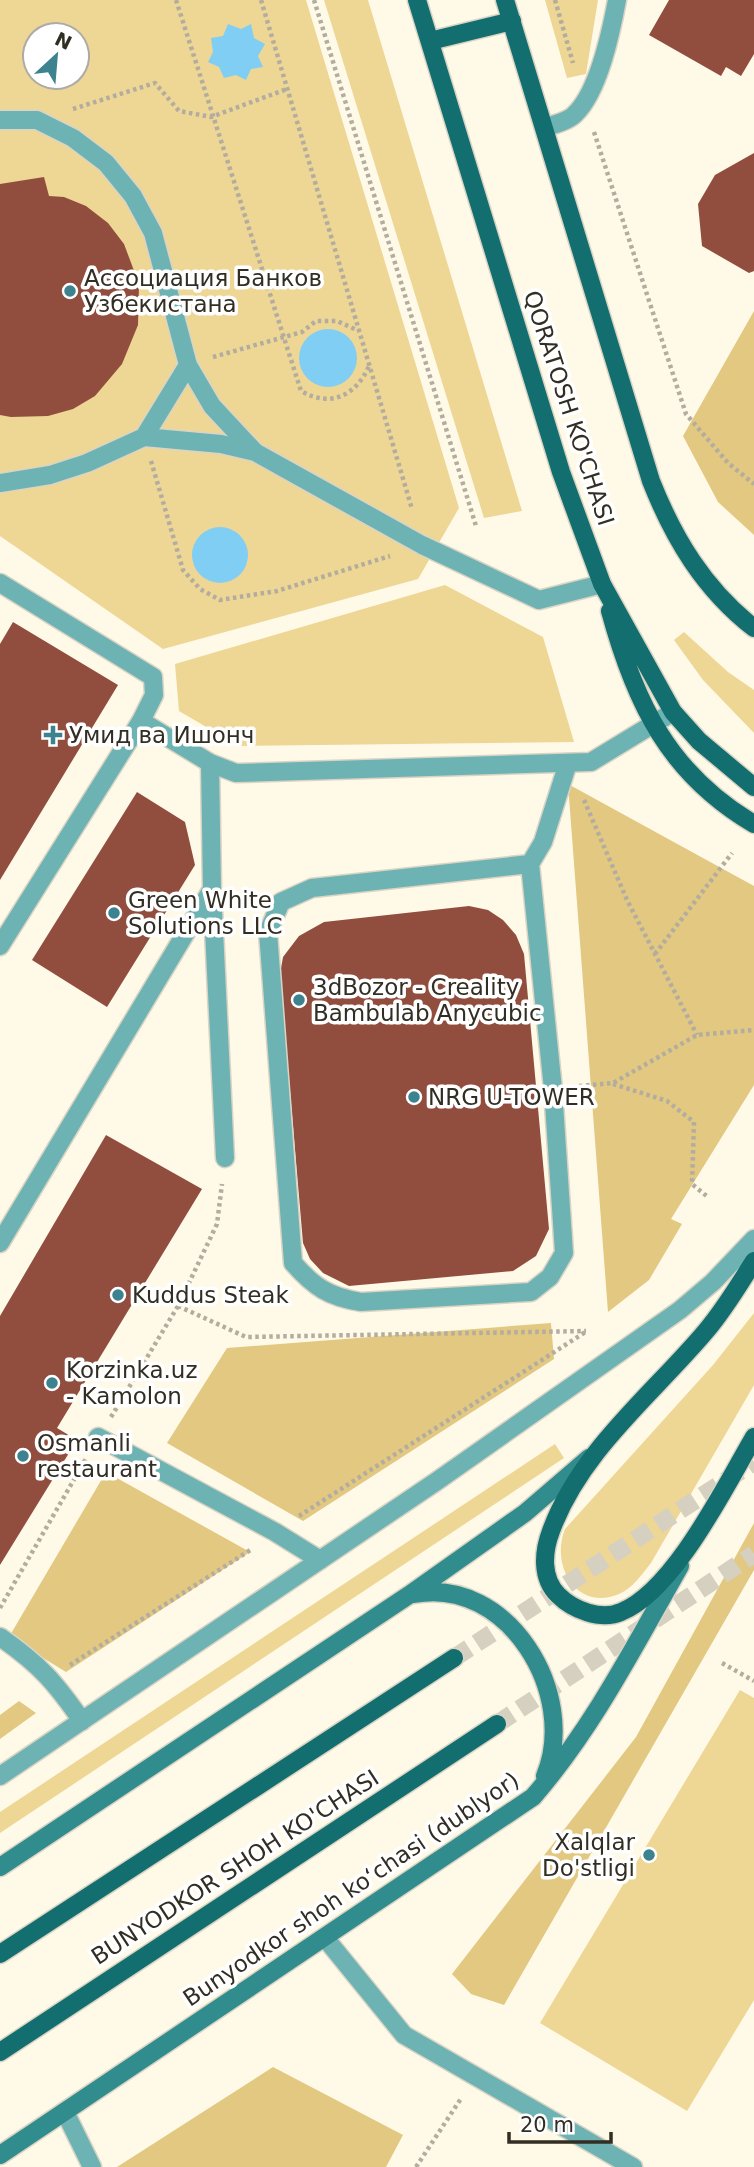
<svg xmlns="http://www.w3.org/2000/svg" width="754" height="2167" font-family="'DejaVu Sans',sans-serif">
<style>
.green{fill:#eed694;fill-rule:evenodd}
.forest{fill:#e2c881}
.water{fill:#81cef5}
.building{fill:#914e3e}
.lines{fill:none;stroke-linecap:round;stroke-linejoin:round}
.primary-tunnel{stroke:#d6d0c1;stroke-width:18;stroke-dasharray:18 9;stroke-linecap:butt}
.lane-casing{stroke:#dad4c5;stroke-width:21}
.street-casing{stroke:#dad4c5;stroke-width:21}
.secondary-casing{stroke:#dad4c5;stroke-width:21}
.primary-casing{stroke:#dad4c5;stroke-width:21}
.path{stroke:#b2ad9e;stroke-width:4.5;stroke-dasharray:3.5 3.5;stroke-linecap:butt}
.lane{stroke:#6eb3b3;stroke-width:18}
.street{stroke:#6eb3b3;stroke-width:18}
.secondary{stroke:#318c8d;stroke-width:18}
.primary{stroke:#126e6f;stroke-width:18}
.poi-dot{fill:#3d828f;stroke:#fff;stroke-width:2.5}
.labels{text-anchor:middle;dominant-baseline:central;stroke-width:7;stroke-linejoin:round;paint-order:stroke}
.poi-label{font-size:23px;fill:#322e23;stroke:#fff;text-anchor:start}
.street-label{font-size:23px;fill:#322e23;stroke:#fff}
</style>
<rect width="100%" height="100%" fill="#fff9e8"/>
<path class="green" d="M0 0H306L459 508 418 579 163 649 0 536ZM35 35H77V77H35Z
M324 0H368L522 511 484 518Z
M545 0H598L586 74 567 78Z
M445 585 543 637 574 742 239 746 179 711 175 664Z
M684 632 728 672 754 690V733L703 680 674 640Z
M754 1313V1385L651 1563C642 1574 633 1588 619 1594 577 1612 550 1566 565 1529L713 1365Z
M555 1444 564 1458 0 1833V1812Z
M740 1690 754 1698V2000L687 2111 540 2023Z"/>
<path class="forest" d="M754 311V535L718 502 683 436Z
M568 784 754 886V1085L671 1219 682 1224 649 1280 608 1312Z
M551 1323 554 1359 303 1521 167 1443 227 1348Z
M106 1472 250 1552 66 1672 9 1637Z
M754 1523V1570L504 2005 471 1994 452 1974 636 1737Z
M19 1701 36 1713 0 1739V1715Z
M273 2067 403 2135 386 2167H117Z"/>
<path class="water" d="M228 24 241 29 251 24 254 38 265 44 258 56 263 67 251 69 246 80 236 75 224 78 219 67 208 62 213 52 211 38 223 36Z
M299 358a29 29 0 1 1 58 0a29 29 0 1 1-58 0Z
M192 555a28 28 0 1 1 56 0a28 28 0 1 1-56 0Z"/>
<path class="building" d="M669 0H754V54L741 76 726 67 721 76 649 35Z
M754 153V271L749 273 702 246 698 204 715 175Z
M44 177 49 196 64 197 86 206 108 223 124 244 139 284 138 325 122 364 95 396 73 409 48 416 11 417 0 415V184Z
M13 622 118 685 0 880V644Z
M137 792 185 822 195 865 107 1007 32 960Z
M469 906 488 910 503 920 516 935 524 954 549 1229 536 1256 513 1271 349 1286 323 1273 310 1259 303 1243 280 974 283 957 299 936 324 922Z
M106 1135 202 1189 57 1428 77 1440 0 1565V1316Z"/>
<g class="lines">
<path class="primary-tunnel" d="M454 1658 754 1462
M497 1724 754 1554"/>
<defs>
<path id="lane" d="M0 120H37L73 138 106 163 133 196 153 233 188 365 212 406 255 452 422 545 539 600 602 584
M545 128C554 124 569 121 575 114 599 91 611 32 617 0
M144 437 188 365
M0 483 50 475 87 463 144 437 221 444 255 452
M530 864 312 888 281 902 268 932 293 1263C314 1287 329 1297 361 1302L531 1292 550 1277 564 1253 553 1089 530 864 543 842 568 763
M212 889 225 1158
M0 946 141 721
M0 1243 212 889 210 763
M98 1437 275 1532 320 1560
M0 1637C39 1664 55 1682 82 1721
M65 2112 92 2167"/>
<path id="street" d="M0 583 153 677 154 695 141 721 210 763 236 773 591 762 673 712
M0 1776 437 1481 680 1310 713 1282 754 1239
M326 1939 404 2035 633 2167"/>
<path id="secondary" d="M414 1594C508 1576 579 1694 545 1776
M0 1867 409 1595 525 1513 589 1458
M0 2155 533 1797C593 1728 635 1645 680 1566"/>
<path id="primary" d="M417 0 561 472 602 584 673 712 699 741 754 787
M505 0 651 481C674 539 704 589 754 628
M430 41 512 21
M610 611C635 703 669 774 754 824
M754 1261C739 1285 724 1310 706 1331 653 1394 580 1451 551 1531 543 1552 541 1578 558 1595 573 1610 601 1621 621 1612 674 1591 726 1485 754 1437
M0 1954 454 1658
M0 2052 497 1724"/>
</defs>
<use href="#lane" class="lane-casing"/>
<use href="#street" class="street-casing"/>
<use href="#secondary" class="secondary-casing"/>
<use href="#primary" class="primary-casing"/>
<path class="path" d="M176 0 301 391C330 408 356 396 369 366
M261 0 412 509
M314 0 476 526
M555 0 573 63
M73 109 155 83 179 111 211 117 287 89
M594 132 686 414 728 463 754 484
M213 357 302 332 316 321H337L359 331
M151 461 183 570 200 589 220 600 277 591 390 556
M89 734 100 740
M584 800 627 900 697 1035
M655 954 732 853
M613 1084 667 1101 694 1122 692 1184 709 1198
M579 1086 613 1083 697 1035 754 1030
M178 1306 246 1337 586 1331
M111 1417 178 1306 217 1224 222 1184
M299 1516 587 1331
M0 1608 87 1457
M722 1663 754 1681
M70 1665 252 1549
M416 2167 462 2097"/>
<use href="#lane" class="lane"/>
<use href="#street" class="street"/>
<use href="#secondary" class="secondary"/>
<use href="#primary" class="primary"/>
</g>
<g class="poi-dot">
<circle cx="70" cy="291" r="7"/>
<path d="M49.5 724.5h7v7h7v7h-7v7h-7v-7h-7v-7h7z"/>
<circle cx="114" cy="913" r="7"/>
<circle cx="299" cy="1000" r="7"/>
<circle cx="414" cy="1097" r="7"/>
<circle cx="118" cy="1295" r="7"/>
<circle cx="52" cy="1383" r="7"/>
<circle cx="23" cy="1456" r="7"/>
<circle cx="649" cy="1855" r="7"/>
</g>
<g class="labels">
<g class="poi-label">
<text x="84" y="278">Ассоциация Банков<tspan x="84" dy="26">Узбекистана</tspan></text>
<text x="69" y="735">Умид ва Ишонч</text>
<text x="128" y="900">Green White<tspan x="128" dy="26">Solutions LLC</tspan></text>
<text x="313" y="987">3dBozor - Creality<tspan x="313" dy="26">Bambulab Anycubic</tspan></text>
<text x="428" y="1097">NRG U-TOWER</text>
<text x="132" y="1295">Kuddus Steak</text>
<text x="66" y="1370">Korzinka.uz<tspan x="66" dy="26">- Kamolon</tspan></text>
<text x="37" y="1443">Osmanli<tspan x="37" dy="26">restaurant</tspan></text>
<text x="635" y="1842" text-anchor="end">Xalqlar<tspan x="635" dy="26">Do'stligi</tspan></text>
</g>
<g class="street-label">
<text transform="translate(569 408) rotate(72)">QORATOSH KO'CHASI</text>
<text transform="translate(235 1867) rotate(-33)">BUNYODKOR SHOH KO'CHASI</text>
<text transform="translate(351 1889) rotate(-34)">Bunyodkor shoh koʻchasi (dublyor)</text>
</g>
</g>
<g transform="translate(56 56) rotate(26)"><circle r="33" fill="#ffffff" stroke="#adaba7" stroke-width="2"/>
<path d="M0-5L12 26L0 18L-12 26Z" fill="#3d828f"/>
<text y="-10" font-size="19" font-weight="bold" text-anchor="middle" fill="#322e23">N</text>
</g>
<path d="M509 2132v10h102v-10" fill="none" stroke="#322e23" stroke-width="3.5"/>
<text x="520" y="2132" font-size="21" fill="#322e23" stroke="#ffffff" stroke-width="5" paint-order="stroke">20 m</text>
</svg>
